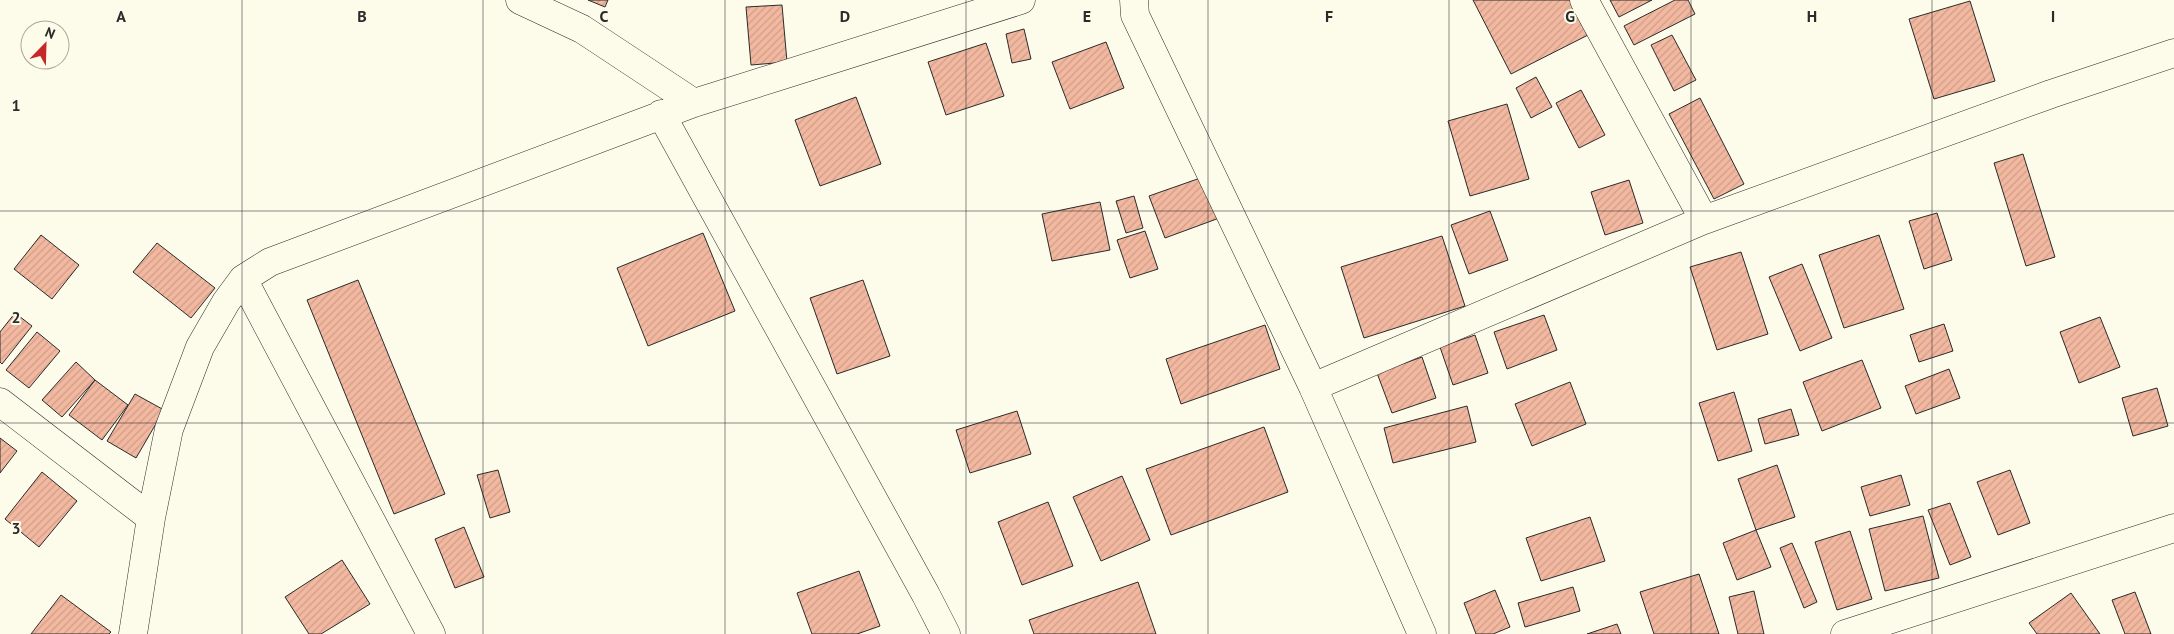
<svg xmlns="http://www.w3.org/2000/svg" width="2174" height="634" font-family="'PT Sans',sans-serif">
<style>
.building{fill:url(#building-hatch);stroke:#2b2b2b}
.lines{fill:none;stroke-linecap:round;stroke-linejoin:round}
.street-casing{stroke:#2b2b2b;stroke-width:29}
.street{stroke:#fdfbea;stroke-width:28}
.grid{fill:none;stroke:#2b2b2b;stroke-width:1;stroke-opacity:0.55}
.grid-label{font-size:16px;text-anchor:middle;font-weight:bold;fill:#2b2b2b;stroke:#fdfbea;stroke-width:4;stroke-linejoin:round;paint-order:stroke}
</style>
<defs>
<pattern id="building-hatch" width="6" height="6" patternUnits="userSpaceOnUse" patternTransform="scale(1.25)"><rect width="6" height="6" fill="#f2b8a0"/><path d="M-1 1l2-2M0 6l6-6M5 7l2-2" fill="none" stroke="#d09e8a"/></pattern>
</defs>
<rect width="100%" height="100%" fill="#fdfbea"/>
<path class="building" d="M588 0H608L605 7Z
M1473 0H1573L1590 34 1511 74Z
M1610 0H1652L1619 17Z
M1675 0H1688L1695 14 1634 45 1624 26Z
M1970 1 1995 81 1934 99 1909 19Z
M782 5 787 62 751 65 746 7Z
M1024 29 1031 59 1012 63 1006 34Z
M1672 35 1696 80 1674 91 1651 45Z
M1106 42 1124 88 1070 109 1052 62Z
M986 43 1004 96 946 115 928 62Z
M1536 77 1552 107 1531 118 1516 88Z
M1581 90 1605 135 1579 148 1556 103Z
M856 97 881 164 820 186 795 120Z
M1700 98 1744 184 1714 199 1669 114Z
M1507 104 1529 179 1470 196 1448 121Z
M2023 154 2055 257 2026 266 1994 163Z
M1206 176 1222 217 1165 238 1149 196Z
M1629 180 1643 223 1605 235 1591 192Z
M1134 196 1143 228 1126 233 1116 201Z
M1100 202 1110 250 1052 261 1042 214Z
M1490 211 1508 260 1469 274 1451 225Z
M1937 213 1952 260 1924 269 1909 221Z
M1145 231 1158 269 1130 278 1117 240Z
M703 233 735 311 648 346 617 268Z
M41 235 79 265 52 299 14 269Z
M1879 235 1904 309 1844 328 1819 255Z
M1442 236 1465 306 1364 338 1341 267Z
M157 243 215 288 191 318 133 272Z
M1741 252 1768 334 1717 350 1690 267Z
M1802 264 1832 338 1800 351 1769 277Z
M358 280 445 494 394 514 307 300Z
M863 280 890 356 837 374 810 298Z
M15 313 32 326 2 364 0 362V332Z
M1544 315 1557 350 1507 369 1494 332Z
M2100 317 2120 367 2079 383 2060 332Z
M1944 324 1953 351 1919 362 1910 335Z
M1265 325 1280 369 1181 404 1166 359Z
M37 332 60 351 29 388 6 370Z
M1475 335 1488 373 1453 385 1440 347Z
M1422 357 1436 398 1392 413 1377 373Z
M1862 360 1881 408 1822 431 1803 382Z
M76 362 95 380 62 417 42 400Z
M1949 369 1960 398 1916 414 1905 386Z
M95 380 128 405 102 440 69 415Z
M1570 382 1586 424 1532 446 1515 404Z
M2157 388 2168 426 2133 436 2122 398Z
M1734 392 1752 451 1718 461 1699 403Z
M135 394 164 410 136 458 107 441Z
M1467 406 1476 442 1393 463 1384 428Z
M1791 409 1799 435 1765 444 1758 419Z
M1017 411 1031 454 970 473 956 430Z
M1264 427 1288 492 1171 535 1146 469Z
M0 438 17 451 0 473Z
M1777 465 1795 517 1756 530 1738 479Z
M498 470 510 512 490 518 477 475Z
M2010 470 2030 523 1998 535 1977 482Z
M42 472 77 501 39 547 5 519Z
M1901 475 1910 505 1870 516 1861 487Z
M1122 476 1150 540 1101 561 1073 497Z
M1048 502 1073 566 1022 585 998 522Z
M1950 503 1971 557 1950 565 1928 510Z
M1923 516 1939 578 1885 591 1869 529Z
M1590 517 1605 561 1541 581 1526 538Z
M464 527 484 577 455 588 435 539Z
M1756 530 1771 567 1737 580 1723 543Z
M1850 531 1872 599 1837 610 1815 542Z
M1792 543 1817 602 1804 608 1780 548Z
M342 560 370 604 321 634H309L285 597Z
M859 571 880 626 857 634H812L797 593Z
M1699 574 1719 634H1654L1640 592Z
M1138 582 1156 634H1034L1029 620Z
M1573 587 1580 611 1525 627 1518 603Z
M1495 590 1510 627 1493 634H1476L1464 603Z
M1754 591 1764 634H1738L1729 597Z
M2135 592 2151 634H2125L2112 600Z
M2071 593 2100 634H2037L2029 623Z
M61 595 111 632 109 634H31Z
M1617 624 1621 634H1587Z"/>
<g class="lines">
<defs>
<path id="street" d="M520 0 582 29 694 103
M1134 0 1135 15 1313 387 1422 634
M1584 0 1704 220
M661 114 926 595 946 634
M243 279 431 634
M1313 387 1704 220 2051 94 2174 53
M0 402 151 518
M133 634 151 518 169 429 200 347 226 302 243 279 270 262 694 103 1021 0
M1845 634 2174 528"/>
</defs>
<use href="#street" class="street-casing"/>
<use href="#street" class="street"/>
</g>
<path class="grid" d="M242 0V634M483 0V634M725 0V634M966 0V634M1208 0V634M1449 0V634M1691 0V634M1932 0V634M0 211H2174M0 423H2174"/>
<g class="grid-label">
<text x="121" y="22">A</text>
<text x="362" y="22">B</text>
<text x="604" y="22">C</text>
<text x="845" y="22">D</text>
<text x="1087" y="22">E</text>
<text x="1329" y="22">F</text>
<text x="1570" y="22">G</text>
<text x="1812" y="22">H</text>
<text x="2053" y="22">I</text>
<text x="16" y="111">1</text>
<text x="16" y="323">2</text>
<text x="16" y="534">3</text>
</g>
<g transform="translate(45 45) rotate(23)"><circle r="24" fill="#fdfbea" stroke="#a9a89e"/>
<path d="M0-4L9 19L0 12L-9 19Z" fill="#c62828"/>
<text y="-8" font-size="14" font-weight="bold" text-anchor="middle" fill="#2b2b2b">N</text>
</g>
</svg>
